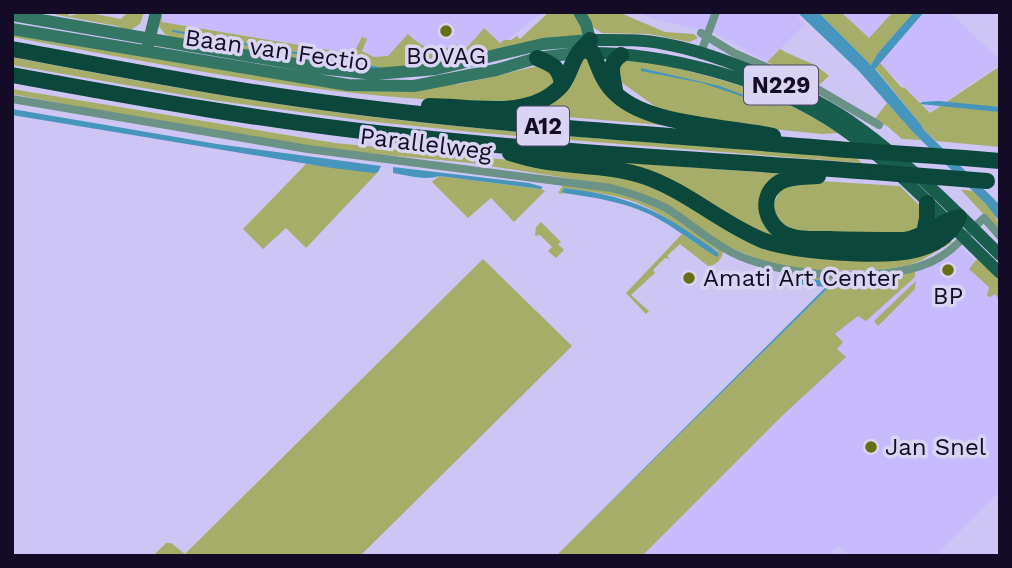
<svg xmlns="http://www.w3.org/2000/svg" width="1012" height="568" font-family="'Work Sans',sans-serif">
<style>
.built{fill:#c7bafd}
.green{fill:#a6ad68}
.water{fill:#4695bd}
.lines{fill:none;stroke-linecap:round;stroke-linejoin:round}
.stream{stroke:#4695bd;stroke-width:2}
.street{stroke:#6a9286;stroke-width:8}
.secondary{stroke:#347664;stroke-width:12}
.primary{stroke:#195e4d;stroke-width:12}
.highway{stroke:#0b483b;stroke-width:16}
.highway-bridge{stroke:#0b483b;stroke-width:16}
.poi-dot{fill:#676d11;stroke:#dad4f4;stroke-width:2.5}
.labels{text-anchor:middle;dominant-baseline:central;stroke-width:7;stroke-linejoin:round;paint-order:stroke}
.shield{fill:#dad4f4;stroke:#4f4864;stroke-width:2}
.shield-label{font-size:23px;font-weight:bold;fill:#140c27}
.street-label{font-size:24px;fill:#140c27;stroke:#dad4f4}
.poi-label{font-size:24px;fill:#140c27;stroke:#dad4f4}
</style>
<rect width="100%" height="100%" fill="#cdc5f3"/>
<path class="built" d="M162 12H543L507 40 428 58 374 57 362 50 353 54 162 22Z
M638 12H794L804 25 767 62 715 33 657 20Z
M828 12H949L1000 60V64L930 112Z
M961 247 1000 285V491L935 556H849L839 545 827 556H642L782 416 845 357 837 348 835 334 858 316 915 277V271L939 263Z"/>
<path class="green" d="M51 12H68L69 16 85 12 121 19 128 12H144L140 24 129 31 117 26 57 15Z
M157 12H162V22L353 54 362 37 367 39 362 51 374 57 388 56 408 34C424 49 436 55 456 44L464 51 484 28 500 43 504 40H511L517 36 520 39 549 12H574L585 36 424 67 355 69 171 37 165 34 157 24Z
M585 12H618L665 32 694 34 698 38 690 42 649 34 602 33 591 26Z
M818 12H841L869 38 893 12H914L878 53 871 65Z
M12 31 396 88 460 84 542 65 556 77C551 88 539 96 528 99 494 108 456 101 422 99 284 90 148 62 12 37Z
M780 49C799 60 812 60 829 76L818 86 767 62Z
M12 57C140 82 268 105 398 120 550 137 704 145 856 157L862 163 481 133 367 121 212 100 12 65Z
M583 57H588L602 88 720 130 509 112 534 108Z
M625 61C646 61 664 65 684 70 740 83 791 102 839 133L822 134 762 128 663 112 621 82 619 66Z
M880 63 902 88 904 87 930 113 1000 66V147L936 141 923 129 922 126 875 68Z
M12 89 335 143 552 164 654 184 749 241 953 242 920 261 906 266 880 270 822 271 773 265 726 246 675 210 610 185 471 163 334 150 144 119 12 94Z
M887 103 921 140 902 139 887 126 874 120Z
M603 161 786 174 769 186 782 243Z
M306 164 378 172 306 248 286 228 263 249 243 229Z
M439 176 541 189 545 191 514 222 491 198 468 218 432 182Z
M819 181 900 186 921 207 918 229 907 234 799 231C784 226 774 221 774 203L782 187Z
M563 185 604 189 656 206 723 251C723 258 716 266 708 266L680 244 667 256 670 259 665 258 653 270 655 273 631 295 649 311 646 314 626 293 682 234 696 244 719 252C691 235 665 214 635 202 613 194 588 192 565 188H563V194L558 193Z
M961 190C965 190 969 190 972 191 986 197 1000 219 1000 232Z
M541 222 561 242 558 244 564 250 556 258 548 251 552 247 540 235 535 236 536 227Z
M483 259 572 346 360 556H153L166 543H171L185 554Z
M977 259 1000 281V301L995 294 990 297 987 296 989 287 969 269Z
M915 271V277L866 321 858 316 835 334 843 342 837 349 846 357 782 416 642 556H556L829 287 857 286 843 282 788 278 786 283 782 282 787 274 861 279 863 284H866V278Z
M916 281 915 289 878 326 874 321Z"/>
<path class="water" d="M797 12H818L871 65 878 53 914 12H924L875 69 922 126 923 129 1000 205V222L986 204 913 132 858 70Z
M641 68 720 86 780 109 702 83 641 71Z
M939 101 1000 107V112L920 104 922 102Z
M12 109 217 144 381 166 378 172 374 173 332 168 12 115Z
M393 167 529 183 543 187 541 189 439 176C423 181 408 175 393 173Z
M564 188C615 194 651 205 693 235 701 241 713 247 719 254L717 257C698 246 681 232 662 221 632 203 598 198 564 193L562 192Z
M786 279 857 281 858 285 829 287 556 556 826 287 787 283Z"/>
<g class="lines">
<path class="stream" d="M173 31 379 68"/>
<path class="street" d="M701 33 734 53 819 90 879 125
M700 55 716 12
M12 99 308 149 611 188C630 193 649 199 666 208 689 222 709 241 733 253 781 277 881 284 931 262 953 252 966 234 984 218L1000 236"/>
<path class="secondary" d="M12 15 319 68 375 74 436 69 543 44 590 40 586 24 579 12
M12 29 348 85 414 86 496 70 537 58 577 53
M148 45 156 12"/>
<path class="primary" d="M592 49 590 40C616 40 640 39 665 44 718 53 813 94 857 126 906 161 957 212 1000 255
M585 53C662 52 763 78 829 120 890 159 948 223 1000 273"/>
<path class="highway" d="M12 49C125 70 238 92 352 106 516 127 682 136 848 150
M593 53C599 69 604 84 617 95 651 126 728 126 773 136
M537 58C552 64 560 67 562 85
M12 75C142 99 272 122 404 136 560 153 716 160 873 172
M615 90C613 76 607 64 621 55
M429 106C472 106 529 121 561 86 570 76 571 62 579 52 582 48 587 44 590 40
M510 153C520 156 530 159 541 161 576 167 612 165 646 177 688 192 721 223 762 240 793 252 883 258 915 250 935 245 951 235 959 217
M964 158 1000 161
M818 176C805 177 791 176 780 182 756 196 766 229 790 236 802 240 816 239 828 239 854 240 879 240 905 240 925 237 939 221 959 217
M924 234 927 218V203"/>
<path class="highway-bridge" d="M848 150 964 158
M873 172 987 181"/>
</g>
<g class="poi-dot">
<circle cx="446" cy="31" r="7"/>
<circle cx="948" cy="270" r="7"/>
<circle cx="689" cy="278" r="7"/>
<circle cx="871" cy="447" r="7"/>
</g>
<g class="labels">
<g class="shield">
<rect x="744" y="65.5" width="74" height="39" rx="5"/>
<rect x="517" y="106.5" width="52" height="39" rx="5"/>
</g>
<g class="shield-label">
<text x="781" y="85">N229</text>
<text x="543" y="126">A12</text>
</g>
<g class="street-label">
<text transform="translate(277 50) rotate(8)">Baan van Fectio</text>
<text transform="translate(426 144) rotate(7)">Parallelweg</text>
</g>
<g class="poi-label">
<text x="446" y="56">BOVAG</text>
<text x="703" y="278" text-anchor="start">Amati Art Center</text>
<text x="948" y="296">BP</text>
<text x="885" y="447" text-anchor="start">Jan Snel</text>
</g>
</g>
<rect width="1012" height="568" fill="none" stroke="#140c27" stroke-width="28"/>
</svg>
